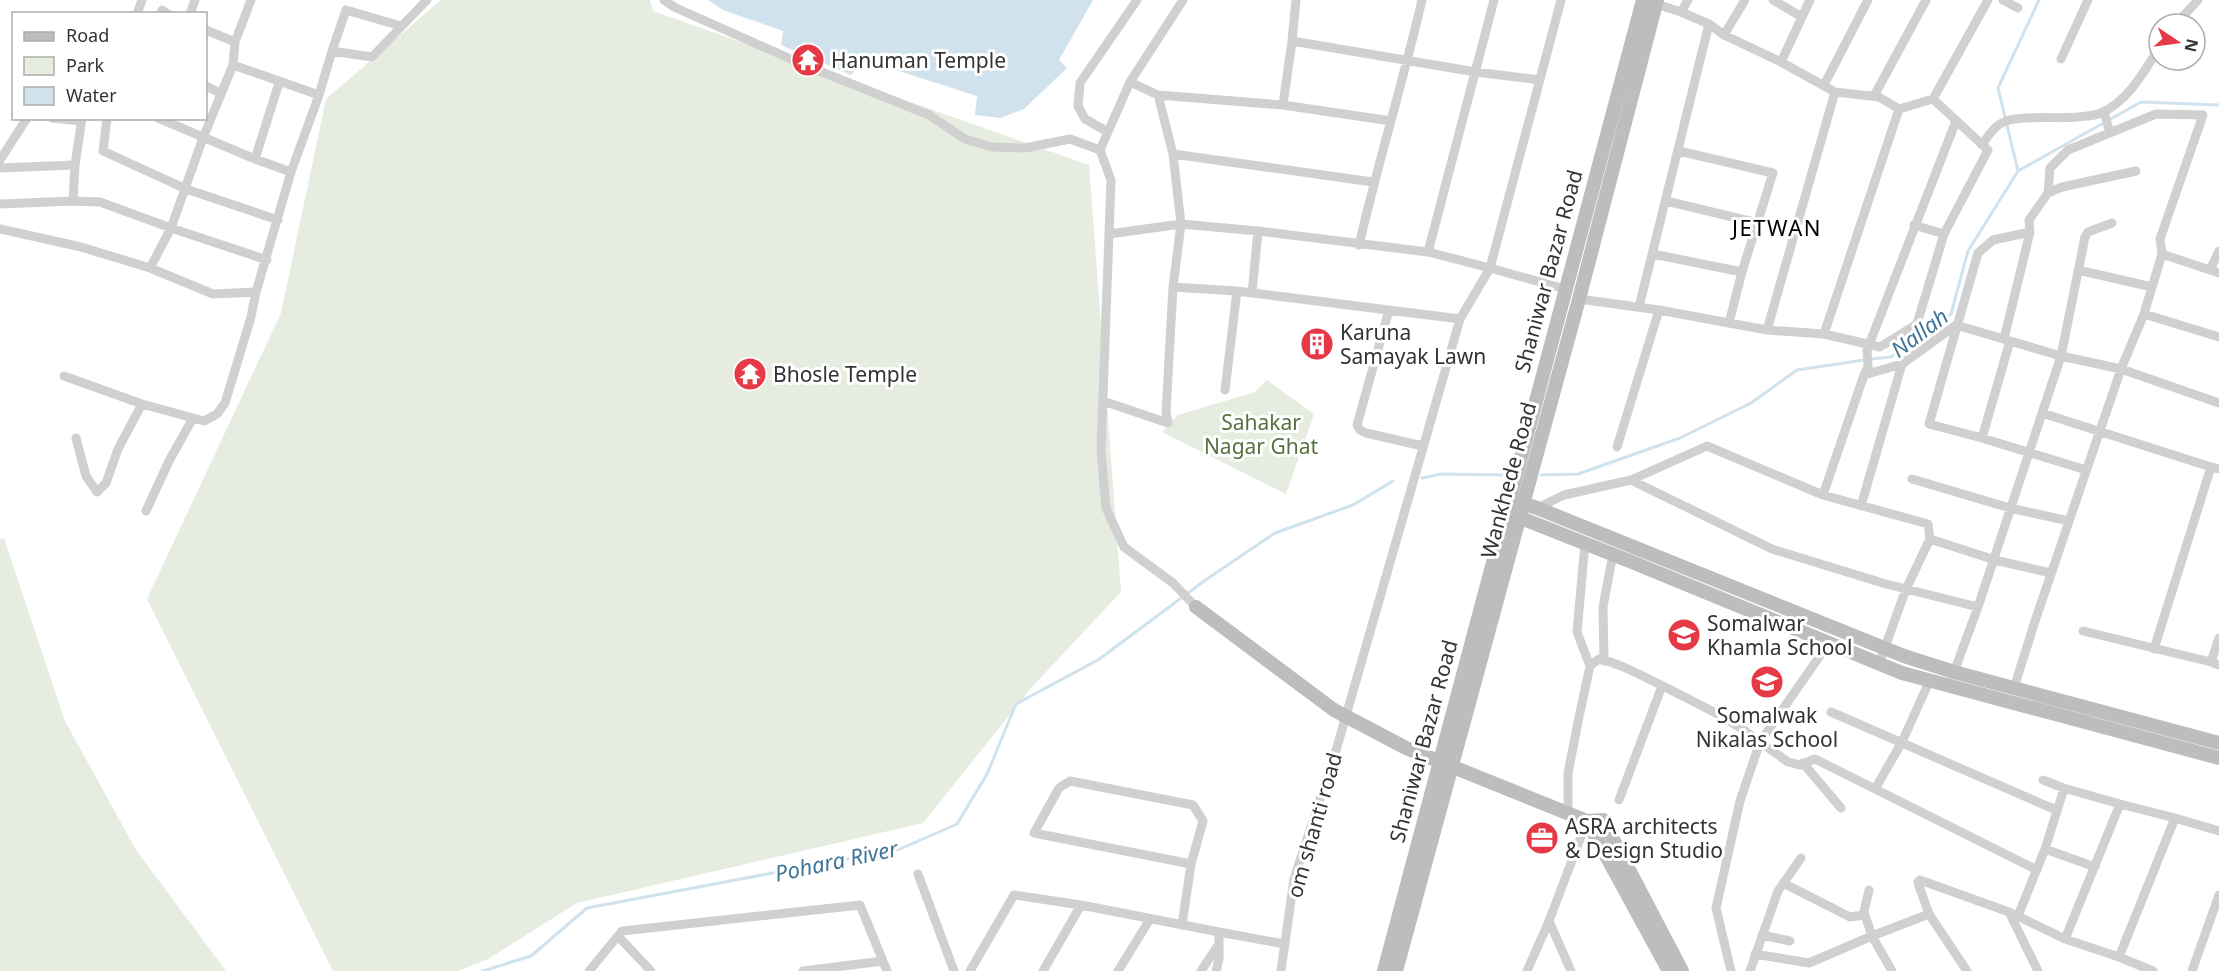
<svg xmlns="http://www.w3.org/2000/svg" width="2219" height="971" font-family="'Noto Sans',sans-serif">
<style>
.green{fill:#e6ecdf}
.water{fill:#cfe2ee}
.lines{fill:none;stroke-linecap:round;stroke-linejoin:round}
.stream{stroke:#cfe2ee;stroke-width:3}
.street{stroke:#d0d0d0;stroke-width:9}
.secondary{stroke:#bdbdbd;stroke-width:14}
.labels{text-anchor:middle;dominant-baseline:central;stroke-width:6;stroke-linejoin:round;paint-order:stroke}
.poi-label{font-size:21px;fill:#333;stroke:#fff;text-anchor:start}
.street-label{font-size:21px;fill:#333;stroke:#fff}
.park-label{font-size:21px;fill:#56703f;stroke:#fff}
.neighbourhood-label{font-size:22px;letter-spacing:1.5px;fill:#000;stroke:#fff}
.water-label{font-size:22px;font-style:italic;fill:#3f7597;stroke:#fff}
</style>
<rect width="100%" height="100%" fill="#fff"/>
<path class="green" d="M441 0H650L653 11 1089 165 1121 592 1031 688 923 823 577 903 488 959 458 971H333L147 599 281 313 326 99Z
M1267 380 1314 414 1286 494 1162 432 1178 415 1255 392Z
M4 538 65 721 136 850 226 971H0V539Z"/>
<path class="water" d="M708 0H1093L1059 60 1067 68 1024 109 1000 118 975 115 977 96 864 60 851 75 781 45 783 31 723 10Z"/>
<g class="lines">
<path class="stream" d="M2018 171 1998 88 2039 0
M1871 359 1891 357 1951 314 1968 251 2018 171 2141 102 2219 105
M1541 475 1578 474 1680 438 1751 403 1797 370 1864 360
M1422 478 1441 474 1504 475
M483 971 531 956 587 908 900 849 957 824 987 774 1016 704 1098 660 1204 581 1275 533 1353 505 1393 481"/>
<path class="street" d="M664 0 674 7 802 64 929 115 965 139 992 147 1025 148 1070 139 1100 150 1111 180 1101 450 1106 508 1124 547 1173 583 1196 607
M1773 0 1802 17 1810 0
M2003 0 2018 8
M1681 12 1688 0
M137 14 142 0
M161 14 162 10 168 14
M190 14 195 0
M1709 24 1724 35 1745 0
M2176 24 2198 0
M401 26 346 10 332 51 372 57 427 0
M206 30 235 42
M1724 35 1781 62 1835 92 1879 97 1899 109 1933 99 1988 0
M1292 41 1296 0
M2061 59 2088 0
M1781 62 1802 17
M233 65 203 138 171 228 267 260
M1130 82 1183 0
M279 83 255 159 291 172
M1824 85 1868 0
M206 86 220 93
M319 95 332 51
M1158 95 1283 105 1292 41 1476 72 1540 80
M1874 96 1926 0
M1283 105 1391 121
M2104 112 2110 133
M52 118 81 121
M107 118 103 151 186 189 278 220
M158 118 255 159
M1108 132 1085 119 1078 106 1080 83 1137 0
M1982 145C1987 137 1995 125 2004 122 2020 115 2058 119 2078 117 2086 116 2094 116 2101 113 2128 101 2144 72 2159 48
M1100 150 1130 82 1158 95 1173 154 1181 224 1109 234
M1679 151 1773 173 1742 272 1729 323
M1173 154 1373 182
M0 160 27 118
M0 168 75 165
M2048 193 2062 187 2136 171
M1666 201 1758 223
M0 204 73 201 75 165 82 118
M1914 225 1944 234
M0 229 81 247 150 268 171 228 100 202 73 201
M2030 232 1993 240 1978 253 1929 424 1982 438 2086 470
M1359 245C1378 163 1403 82 1422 0
M1428 252 1494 0
M1653 254 1742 272
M150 268 213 294 256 292 291 172 319 95 233 65 235 42 251 0
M2078 270 2152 287
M2210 270 2219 251
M1173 287 1237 291 1460 319
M1252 293 1258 231
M1579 299 1659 310 1617 447
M1639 307 1709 24 1681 12 1653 3
M1389 310 1357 425 1360 430 1366 433 1423 446
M1659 310 1767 330 1824 334 1880 347 1917 324 1944 234 1988 150 1933 99
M2144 314 2162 254 2219 273
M1767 330 1835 92
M1824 334 1899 109
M2004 339 2030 232 2029 220 2048 193 2050 168 2068 150 2156 114 2203 115 2160 239 2162 254
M1864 375 1868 367 1867 350 1956 121
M64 376 142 404 193 418 169 461 146 511
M1225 390 1237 291
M1103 401 1168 423 1166 412 1173 287 1181 224 1258 231 1428 252 1490 268 1561 0
M2042 413 2211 467
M193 418 204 421 217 414 225 403 251 317 256 292
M76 438 86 476 97 492 106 483 118 449 142 404
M1982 438 2010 341
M1912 479 2010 508 2069 521
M1631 480 1707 446 1823 495 1928 524 1930 539
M1823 495 1864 375 1902 364
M1861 506 1902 364 1956 325 2061 356 2085 237 2088 232 2112 223
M1537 508 1564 495 1631 480 1772 549 1886 584 1978 607 1954 672
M1585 543 1577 632 1590 666
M1978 607 2061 356 2121 369 2144 314 2219 337
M2083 631 2211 662
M2219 638 2211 662 2219 665
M2154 649 2211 467 2219 469
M1604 661 1603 607 1613 554
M1879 664 1906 589 1930 539 1995 560 2051 573
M1929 682 1902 742 1875 789 2037 870
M2014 688 2035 621 2121 369 2219 403
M1831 712 2056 810
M1803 763 1841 808
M2043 780 2066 789
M1619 800 1662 686
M1568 813V773L1579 717 1590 666 1599 659C1622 664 1641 676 1663 686 1697 704 1730 718 1760 742L1828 644
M2045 849 2095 867
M918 874 954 971
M1783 883 1850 917 1865 915
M2009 912 2038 971
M2018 916 2045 849 2063 792 2067 789 2120 804
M1182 925 1191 864 1034 833 1059 788 1070 781 1193 805 1203 821 1191 864
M1762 935 1790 941
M618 936 651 971
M2065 939 2120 804 2175 818
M1755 954 1809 963 1872 936 1864 912 1869 890
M2119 957 2175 818 2219 831
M589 971 622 931 860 905 887 971
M803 971 883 961
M970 971 1014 895 1081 905 1219 932
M1043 971 1081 905
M1118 971 1150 919
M1201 971 1219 944
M1216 971 1219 959V932L1284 944
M1281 971 1294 879 1337 747 1460 319 1490 268 1565 289
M1527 971 1549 921
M1571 971 1549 921 1587 821
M1731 971 1716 908 1740 801 1760 742 1788 762 1800 765 1815 759 1875 789
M1750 971 1778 891 1801 858
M1892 971 1872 936 1929 914
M1967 971 1929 914 1919 886 1918 882 1920 880 2009 912 2065 939 2119 957 2153 971
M2192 971 2219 895"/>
<path class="secondary" d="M1516 501 1537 508 1904 656 1954 672 2219 743
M1513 515 1632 562 1902 673 2219 758
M1196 607 1334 710 1406 748 1587 821 1603 820 1682 971
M1587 821 1669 971
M1384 971 1643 0
M1396 971 1579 299 1657 0"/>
</g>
<defs>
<symbol id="temple-disc" viewBox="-11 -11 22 22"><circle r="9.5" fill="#e63946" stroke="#fff"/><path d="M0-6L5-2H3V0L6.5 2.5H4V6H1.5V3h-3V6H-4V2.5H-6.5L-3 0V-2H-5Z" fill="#fff"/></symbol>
<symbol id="building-disc" viewBox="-11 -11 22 22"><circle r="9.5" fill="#e63946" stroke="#fff"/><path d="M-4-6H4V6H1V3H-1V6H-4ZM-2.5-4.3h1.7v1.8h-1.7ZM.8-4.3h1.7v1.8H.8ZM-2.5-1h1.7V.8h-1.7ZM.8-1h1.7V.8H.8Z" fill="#fff"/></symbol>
<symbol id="school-disc" viewBox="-11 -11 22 22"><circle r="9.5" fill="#e63946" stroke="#fff"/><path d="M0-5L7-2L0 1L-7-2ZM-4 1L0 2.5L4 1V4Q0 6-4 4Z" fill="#fff"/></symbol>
<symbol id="office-disc" viewBox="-11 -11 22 22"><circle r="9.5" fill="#e63946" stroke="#fff"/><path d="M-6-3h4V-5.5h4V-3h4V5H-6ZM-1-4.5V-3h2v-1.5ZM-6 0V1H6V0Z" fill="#fff"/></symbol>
</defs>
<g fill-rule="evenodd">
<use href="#temple-disc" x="789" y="41" width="38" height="38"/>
<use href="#building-disc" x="1298" y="325" width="38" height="38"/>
<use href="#temple-disc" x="731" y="355" width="38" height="38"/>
<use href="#school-disc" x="1665" y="616" width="38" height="38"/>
<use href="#school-disc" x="1748" y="663" width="38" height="38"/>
<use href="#office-disc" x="1523" y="819" width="38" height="38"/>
</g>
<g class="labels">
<g class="poi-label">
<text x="831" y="60">Hanuman Temple</text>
<text x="1340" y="332">Karuna<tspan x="1340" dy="24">Samayak Lawn</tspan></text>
<text x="773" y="374">Bhosle Temple</text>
<text x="1707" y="623">Somalwar<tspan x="1707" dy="24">Khamla School</tspan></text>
<text x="1767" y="715" text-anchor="middle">Somalwak<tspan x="1767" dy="24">Nikalas School</tspan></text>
<text x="1565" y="826">ASRA architects<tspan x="1565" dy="24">&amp; Design Studio</tspan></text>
</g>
<g class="street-label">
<text transform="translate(1548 271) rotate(-75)">Shaniwar Bazar Road</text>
<text transform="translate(1508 480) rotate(-75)">Wankhede Road</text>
<text transform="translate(1423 741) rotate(-75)">Shaniwar Bazar Road</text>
<text transform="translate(1314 825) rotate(-74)">om shanti road</text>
</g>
<g class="park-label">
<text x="1261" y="422">Sahakar<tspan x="1261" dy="24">Nagar Ghat</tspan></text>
</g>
<g class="neighbourhood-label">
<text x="1777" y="227">JETWAN</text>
</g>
<g class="water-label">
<text transform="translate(1919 332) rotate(-37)">Nallah</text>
<text transform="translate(836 860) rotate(-12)">Pohara River</text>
</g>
</g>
<rect x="12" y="12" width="195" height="108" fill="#ffffff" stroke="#adadad" stroke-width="1.5"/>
<rect x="24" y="32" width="30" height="9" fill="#bdbdbd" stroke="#adadad" stroke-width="1.5"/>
<text x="66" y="42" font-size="18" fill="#333333">Road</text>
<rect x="24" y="57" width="30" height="18" fill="#e6ecdf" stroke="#adadad" stroke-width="1.5"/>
<text x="66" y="72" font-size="18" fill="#333333">Park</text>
<rect x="24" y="87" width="30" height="18" fill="#cfe2ee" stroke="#adadad" stroke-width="1.5"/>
<text x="66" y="102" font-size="18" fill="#333333">Water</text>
<g transform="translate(2177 42) rotate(103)"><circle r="28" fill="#ffffff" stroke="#adadad" stroke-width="1.5"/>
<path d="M0-4.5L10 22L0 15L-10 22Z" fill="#e63946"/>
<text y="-9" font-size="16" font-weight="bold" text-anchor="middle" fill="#333333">N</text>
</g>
</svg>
